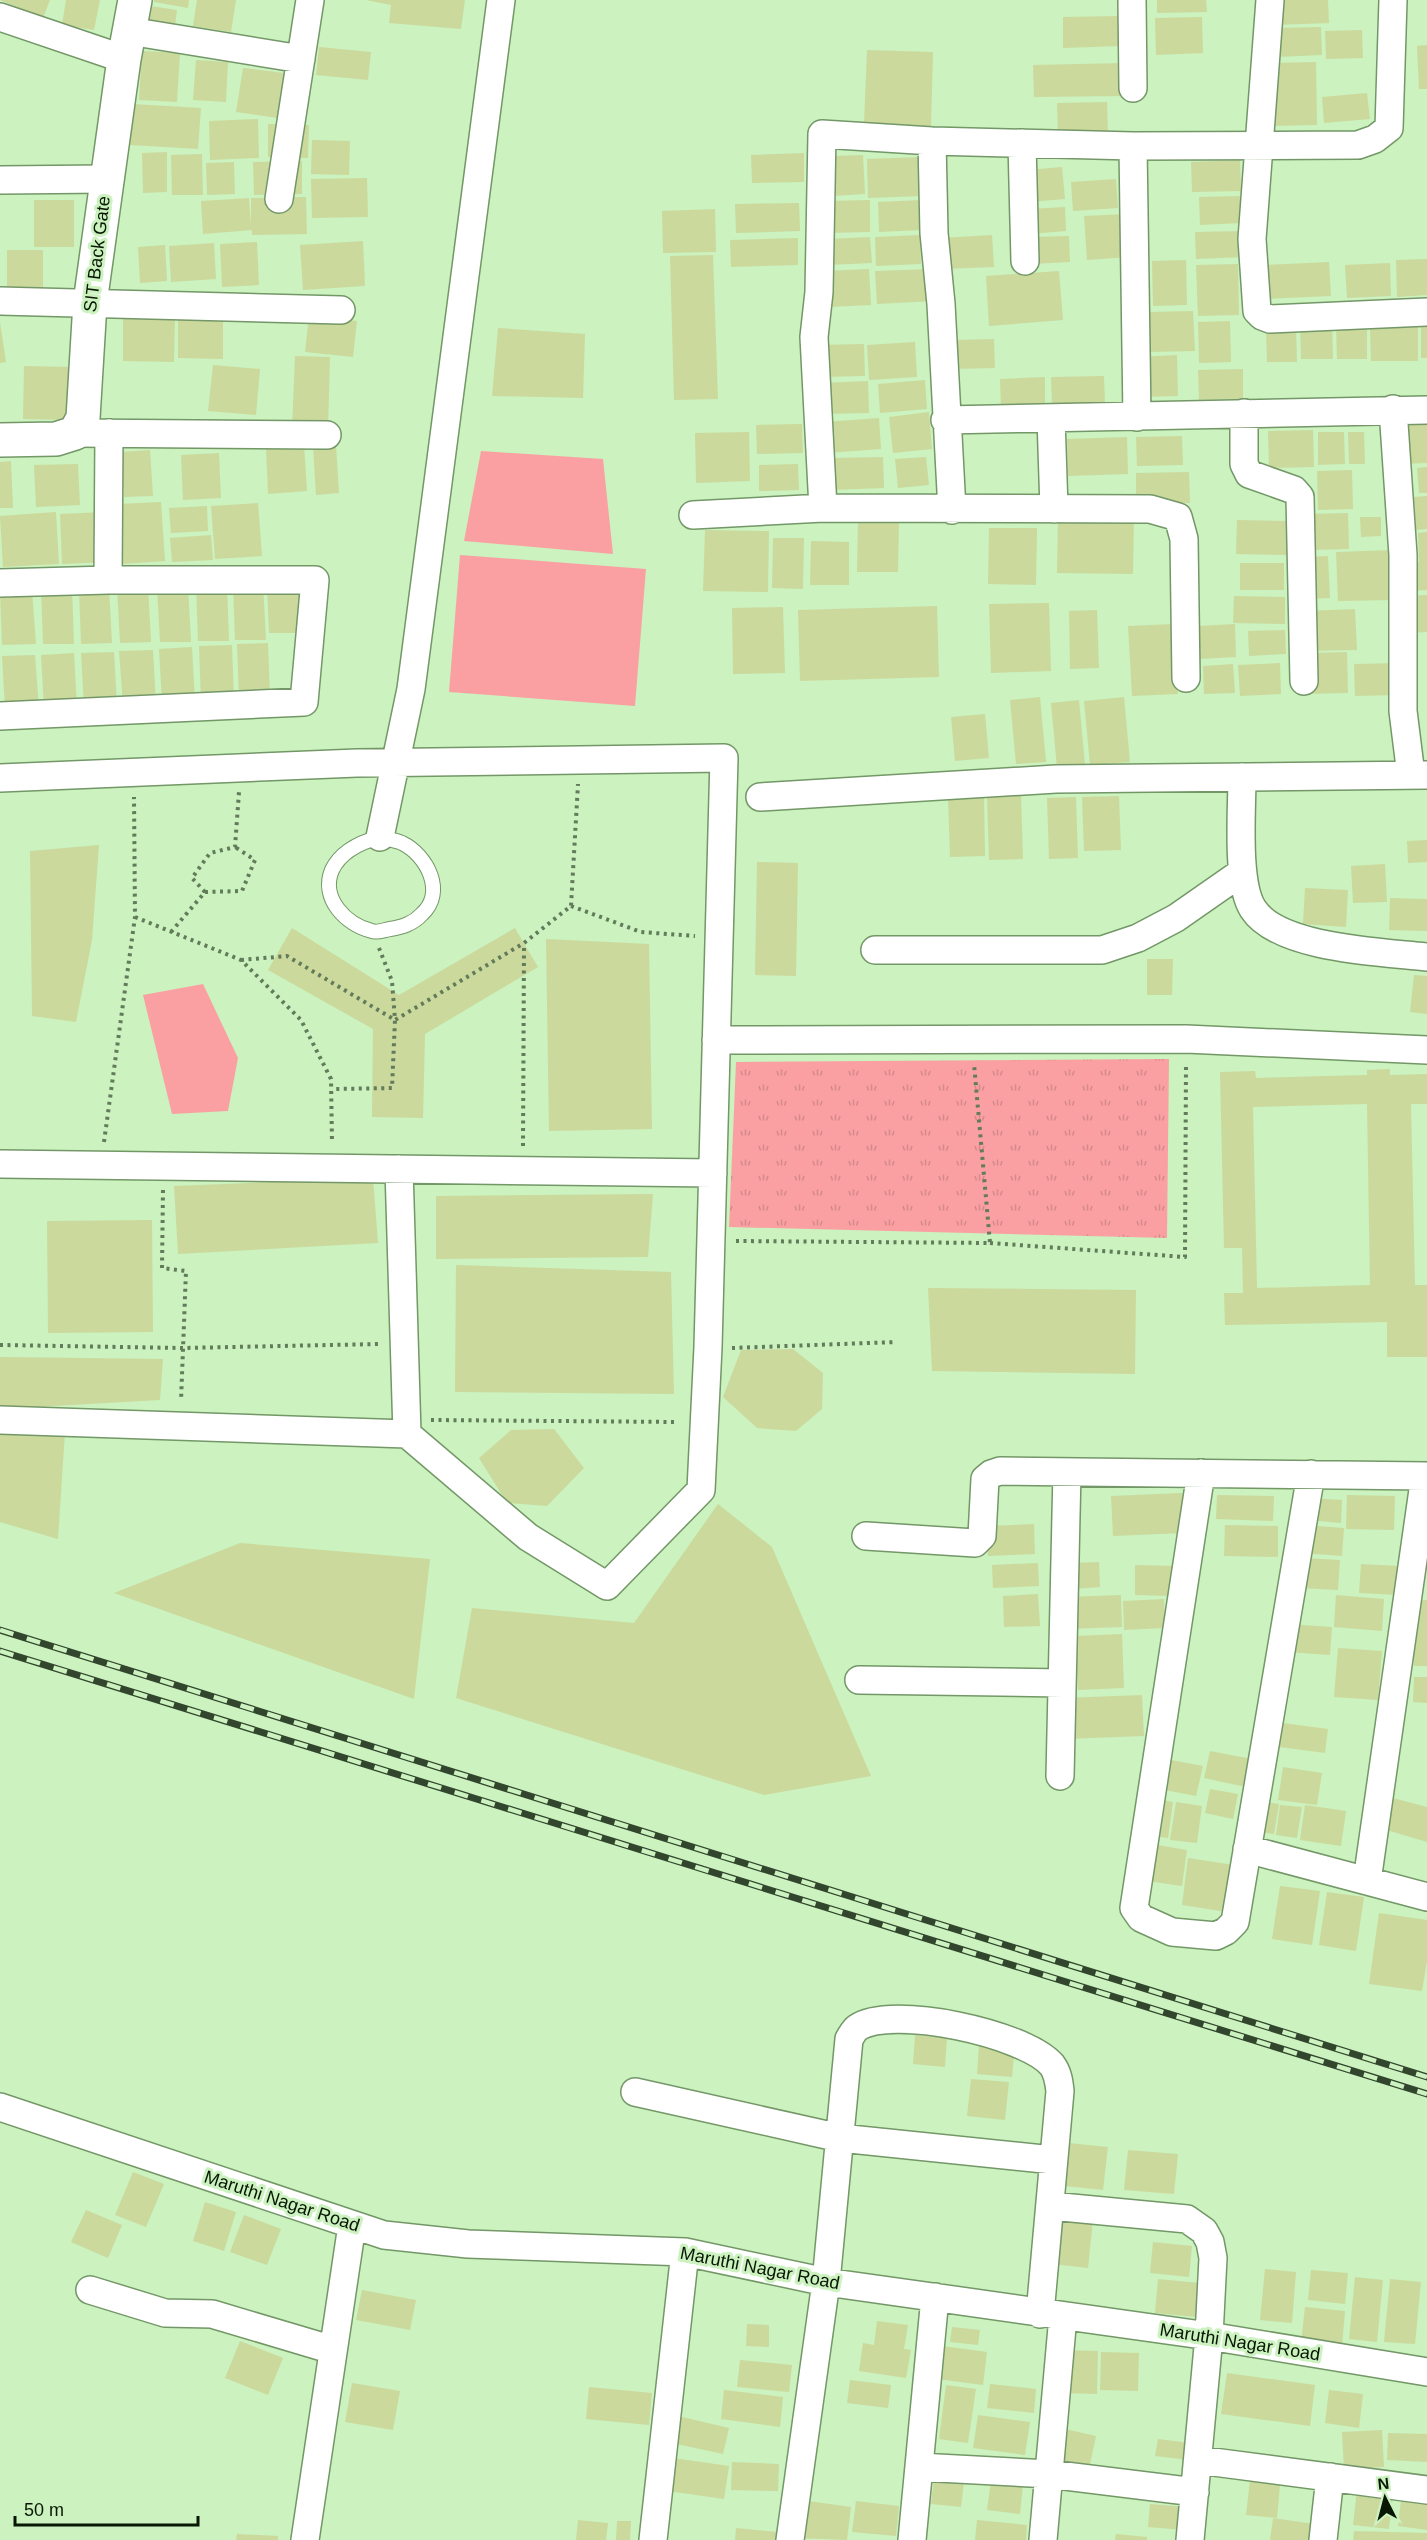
<svg xmlns="http://www.w3.org/2000/svg" width="1427" height="2540" font-family="Helvetica,sans-serif">
<style>
.grass{fill:#fba0a2}
.park{fill:url(#park-tufts)}
.building{fill:#cbd99d;fill-rule:evenodd}
.lines{fill:none;stroke-linecap:round;stroke-linejoin:round}
.service-casing{stroke:#739767;stroke-width:16}
.minor-casing{stroke:#739767;stroke-width:30}
.tertiary-casing{stroke:#739767;stroke-width:36}
.path{stroke:#627b5a;stroke-width:4;stroke-dasharray:3 4.5;stroke-linecap:butt}
.service{stroke:#fff;stroke-width:14}
.minor{stroke:#fff;stroke-width:27}
.tertiary{stroke:#fff;stroke-width:33}
.rail-casing{stroke:#32462d;stroke-width:7}
.rail{stroke:#cbf2bf;stroke-width:4.5;stroke-dasharray:14;stroke-linecap:butt}
.labels{text-anchor:middle;dominant-baseline:central;stroke-width:6;stroke-linejoin:round;paint-order:stroke}
.street-label{font-size:18px;fill:#091705;stroke:#cbf2bf}
</style>
<defs>
<pattern id="park-tufts" width="24" height="20" patternUnits="userSpaceOnUse" patternTransform="scale(1.5)"><rect width="24" height="20" fill="#fba0a2"/><path d="M3 7l-1-3M5 7V3M7 7l1-3M15 17l-1-3M17 17v-4M19 17l1-3" fill="none" stroke="#d6898a"/></pattern>
</defs>
<rect width="100%" height="100%" fill="#cbf2bf"/>
<path class="grass" d="M481 451 603 459 613 554 464 541Z
M460 555 646 569 635 706 449 692Z
M203 984 238 1058 228 1111 172 1114 143 995Z"/>
<path class="park" d="M1169 1059 1167 1238 729 1227 736 1062Z"/>
<path class="building" d="M0 0H50L43 18Z
M66 0H100L94 30 62 25Z
M154 0H189L188 8 154 2Z
M197 0H236L231 32 193 26Z
M366 0H465L461 29 389 23 391 5Z
M1157 0H1206L1207 12 1157 13Z
M1275 0H1328L1329 23 1275 25Z
M144 5 177 10 175 26 141 21Z
M1120 16 1121 46 1063 48V17Z
M1202 17 1203 53 1156 55 1155 18Z
M1321 27 1322 55 1276 57 1275 28Z
M1362 30 1363 58 1326 59 1325 31Z
M1427 45V89H1419L1417 46Z
M319 47 371 52 368 80 316 75Z
M867 50 933 52 931 126 864 124Z
M142 51 180 53 177 102 139 100Z
M196 60 228 62 226 102 193 100Z
M1316 62 1317 125 1269 126V63Z
M1125 63 1126 96 1034 97 1033 65Z
M243 68 284 73 278 118 236 112Z
M1367 93 1370 119 1324 123 1322 97Z
M1107 102 1108 132 1058 133 1057 103Z
M133 104 201 108 198 149 130 145Z
M258 119 259 158 210 160 209 121Z
M268 124 309 125 308 158 268 157Z
M312 140 350 141 349 175 311 174Z
M167 152V192L143 193 142 153Z
M804 153V182L752 183 751 155Z
M202 154 203 195H172L171 155Z
M863 155 865 194 833 196 832 156Z
M922 157 924 196 868 198 867 159Z
M1240 160 1241 191 1192 192 1191 162Z
M302 161V194L254 195 253 162Z
M234 162 235 194 207 195 206 163Z
M1062 167 1065 199 1029 202 1027 170Z
M367 178 368 217 312 218 311 179Z
M1116 179 1118 208 1073 211 1071 182Z
M1240 196 1241 223 1200 225 1199 197Z
M306 197 307 234 252 235V230L203 234 201 201 249 198 251 226V198Z
M34 200H74V247H34Z
M870 200V232L825 233V201Z
M921 200 922 230 879 232 878 202Z
M799 203 800 231 736 233 735 204Z
M1065 207 1066 231 1030 234 1029 209Z
M715 209 716 252 663 253 662 211Z
M1127 214 1130 257 1087 260 1084 216Z
M1244 231 1245 257 1196 259 1195 232Z
M920 235 921 264 876 266 875 237Z
M992 235 994 267 943 269 941 238Z
M1069 236 1070 262 1033 264 1032 237Z
M870 237 872 263 828 265V239Z
M798 238V265L731 267 730 240Z
M363 241 365 286 303 290 300 245Z
M257 242 259 285 222 287 220 244Z
M214 243 216 279 171 282 169 246Z
M165 245 167 281 140 283 138 247Z
M7 250H43V289H7Z
M713 255 718 399 674 400 670 256Z
M1427 259V295L1397 297 1396 260Z
M1186 260 1187 305 1153 306 1152 261Z
M1329 262 1331 296 1267 299 1265 265Z
M1390 263 1391 296 1347 298 1345 265Z
M1238 264 1239 315 1198 316 1196 265Z
M869 269 871 305 827 307 825 271Z
M931 269 933 301 877 304 875 271Z
M1059 271 1063 320 989 326 986 276Z
M1193 311 1195 351 1149 352 1147 312Z
M123 315H175L174 362 123 361Z
M309 316 357 321 353 357 305 352Z
M178 320H223V359L178 358Z
M1230 321 1231 362 1199 363 1198 322Z
M0 322 6 362 0 363Z
M1300 324H1332L1333 359H1301Z
M1336 325H1367V359H1337Z
M1296 327 1297 362H1267L1266 328Z
M1418 327V361H1371L1370 328Z
M1421 327H1427V358H1421Z
M498 328 585 334 583 398 492 396Z
M994 339 995 368 955 369 954 340Z
M915 342 917 377 869 380 867 345Z
M864 344 865 376 821 377V345Z
M1177 355 1178 396 1138 397 1137 357Z
M295 356 330 357 328 430 292 429Z
M213 365 260 369 256 415 208 411Z
M24 366 70 367V420L23 419Z
M1243 369V399L1199 400 1198 370Z
M1104 376 1105 404 1052 406 1051 377Z
M1045 377V407L1001 409 1000 379Z
M925 380 927 409 880 413 878 384Z
M868 381 869 413 823 414 822 383Z
M929 412 932 449 893 453 889 417Z
M879 418 881 449 827 453 824 422Z
M802 424 803 453 757 454 756 425Z
M1427 424V463L1399 464 1397 426Z
M1313 430 1314 467 1269 468 1268 431Z
M749 432 750 481 696 483 695 433Z
M1318 432H1344L1345 464 1318 465Z
M1348 432H1364L1365 464H1349Z
M1182 436 1183 465 1137 466 1136 437Z
M1127 437 1128 474 1068 476 1067 439Z
M304 444 307 491 268 494 266 447Z
M336 445 339 493 316 495 313 446Z
M150 450 153 496 124 497 121 452Z
M219 453 221 498 183 500 181 455Z
M883 457 884 488 832 490V458Z
M926 457 929 485 898 488 895 459Z
M11 461 13 508H0V462Z
M78 464 80 505 36 507 34 465Z
M798 464 799 490 759 491V465Z
M1427 467V493H1419L1417 468Z
M1352 470 1353 509 1318 510 1317 471Z
M1189 472 1190 503 1136 504V473Z
M1427 496V529L1416 530 1414 497Z
M161 502 165 561 121 564 118 504Z
M258 503 262 556 215 559 211 506Z
M207 506 208 531 171 533 169 508Z
M56 512 59 564 3 567 0 516Z
M104 512 107 562 62 564 60 514Z
M1348 513 1349 549 1309 550 1308 514Z
M1058 515 1134 516 1133 574 1057 573Z
M1360 517H1381V536L1361 537Z
M1237 520 1289 521 1288 555 1236 554Z
M858 521H899L898 572H857Z
M989 528H1037L1036 585 988 584Z
M705 530 769 531 768 592 703 591Z
M1427 532V590L1409 591 1407 562H1419L1418 533Z
M211 535 213 560 172 562 170 538Z
M773 538H804L803 589 772 588Z
M811 541 849 542V585H810Z
M1393 550 1394 600 1338 601 1336 552Z
M1328 556 1330 598 1306 599 1304 557Z
M1240 563H1284V590H1240Z
M263 584 266 640H235L233 585Z
M311 584 308 633H269L267 585Z
M227 585 229 641H198L196 586Z
M148 586 151 642 120 643 117 587Z
M188 586 191 642H160L157 587Z
M72 588 74 644H43L41 589Z
M109 588 112 643 81 644 79 589Z
M32 590 36 644 2 645 0 591Z
M1427 595V632L1410 633 1407 596Z
M1234 596 1285 597V624L1233 623Z
M1049 603 1051 671 991 673 989 604Z
M937 606 939 677 800 681 798 610Z
M783 607 785 673 733 674 732 608Z
M1355 609 1357 650 1305 651 1304 611Z
M1097 610 1099 668 1070 669 1069 611Z
M1174 624 1178 694 1132 696 1128 626Z
M1235 624 1236 657 1199 659 1198 626Z
M1285 630 1286 654 1249 656 1248 631Z
M268 643 270 698 239 699 237 644Z
M232 645 234 700 201 701 199 646Z
M192 647 195 701 162 702 159 649Z
M153 650 156 704 123 705 119 651Z
M114 652 117 705 84 706 81 653Z
M1347 652 1348 693 1307 694 1306 653Z
M74 653 77 707 44 708 41 655Z
M35 655 39 708 5 709 2 656Z
M1280 663 1281 694 1240 696 1238 665Z
M1397 663V695L1355 696 1354 664Z
M1233 664 1235 693 1204 694 1203 666Z
M1040 697 1046 762 1016 764 1010 700Z
M1124 697 1130 762 1090 765 1084 701Z
M1079 700 1085 765 1057 768 1051 703Z
M985 714 989 758 955 761 951 717Z
M1021 795 1023 859 989 860 987 796Z
M1119 796 1121 850 1084 851 1082 797Z
M984 797 985 856 950 857 948 798Z
M1076 797 1078 858 1049 859 1047 798Z
M1427 840V862L1408 863 1407 841Z
M99 845 92 940 76 1022 32 1016 30 851Z
M757 862 798 863 796 976 755 975Z
M1385 864 1387 902 1353 903 1351 866Z
M1305 888 1348 890 1346 927 1303 924Z
M1390 898 1427 899V931L1389 930Z
M292 928 399 995 515 928 538 967 425 1034 423 1118 372 1117 373 1029 268 970Z
M546 939 649 944 652 1129 549 1131Z
M1147 959H1173L1172 995H1147Z
M1414 975 1427 976V1014L1410 1012Z
M1390 1069V1075L1427 1074V1104H1411L1415 1285H1427V1357H1387V1322L1225 1325 1224 1293H1243L1242 1248H1224L1220 1072 1255 1071 1256 1078 1367 1075V1070ZM1367 1104 1370 1285 1257 1288 1253 1107Z
M373 1178 378 1243 178 1254 174 1186Z
M653 1194 648 1257 436 1259V1196Z
M152 1220 153 1332 48 1333 47 1221Z
M456 1265 671 1272 674 1394 455 1392Z
M928 1288 1136 1290 1135 1374 932 1371Z
M793 1349 823 1373 822 1409 796 1431 757 1428 723 1397 741 1350Z
M0 1357 163 1359 160 1400 0 1409Z
M554 1429 584 1468 547 1506 507 1503 479 1458 511 1430Z
M65 1432 58 1539 0 1522V1435Z
M1182 1493 1184 1533 1113 1536 1111 1496Z
M1217 1495 1274 1496 1273 1521 1216 1519Z
M1347 1495 1395 1496 1394 1530 1346 1529Z
M1309 1498 1342 1500 1341 1523 1307 1520Z
M718 1504 772 1547 871 1776 764 1795 456 1698 472 1608 634 1623Z
M1034 1524 1035 1554 988 1556 986 1526Z
M1225 1525 1278 1526V1557L1224 1556Z
M1303 1525 1344 1528 1342 1556 1301 1553Z
M240 1543 430 1559 414 1699 114 1593Z
M1302 1558 1340 1560 1338 1590 1299 1588Z
M1099 1562 1100 1587 1073 1589 1072 1563Z
M1038 1563 1039 1586 993 1588 992 1565Z
M1361 1564 1399 1566 1397 1595 1359 1593Z
M1135 1565 1173 1566 1172 1596 1135 1595Z
M1038 1594 1040 1626 1004 1627 1003 1596Z
M1121 1595 1122 1627 1068 1629 1067 1597Z
M1336 1595 1384 1599 1382 1631 1334 1627Z
M1164 1599 1165 1628 1124 1630 1123 1601Z
M1427 1600V1666H1414L1412 1601Z
M1288 1624 1332 1627 1330 1655 1286 1652Z
M1122 1634 1124 1688 1078 1690 1075 1636Z
M1338 1648 1382 1651 1378 1700 1334 1697Z
M1414 1677H1427V1703L1413 1702Z
M1142 1695 1144 1736 1066 1739 1064 1698Z
M1275 1722 1328 1729 1325 1753 1272 1746Z
M1210 1751 1252 1759 1246 1787 1204 1778Z
M1160 1758 1203 1766 1196 1796 1154 1788Z
M1283 1767 1322 1773 1317 1805 1278 1800Z
M1210 1789 1238 1794 1233 1819 1205 1813Z
M1389 1797 1427 1807V1842L1380 1828Z
M1151 1798 1173 1802 1168 1838 1146 1835Z
M1257 1801 1279 1804 1274 1834 1253 1831Z
M1176 1802 1202 1806 1197 1843 1170 1840Z
M1280 1805 1302 1807 1297 1838 1276 1835Z
M1305 1805 1346 1811 1341 1846 1300 1840Z
M1145 1843 1187 1850 1182 1886 1140 1880Z
M1188 1858 1234 1865 1227 1912 1182 1905Z
M1280 1886 1320 1891 1312 1945 1272 1939Z
M1327 1892 1364 1897 1356 1951 1319 1945Z
M1379 1913 1427 1920V1961L1422 1991 1369 1984Z
M915 2035 947 2038 945 2067 913 2064Z
M979 2044 1015 2047 1012 2077 977 2074Z
M971 2079 1009 2082 1005 2120 967 2116Z
M1059 2142 1108 2147 1103 2190 1055 2185Z
M1128 2150 1178 2154 1174 2194 1124 2190Z
M133 2172 164 2184 146 2227 115 2215Z
M205 2202 236 2212 224 2251 193 2241Z
M86 2210 122 2225 108 2258 71 2242Z
M244 2215 281 2229 267 2265 230 2252Z
M1057 2217 1093 2220 1088 2268 1052 2264Z
M1153 2242 1192 2246 1189 2277 1150 2273Z
M1265 2269 1296 2272 1292 2323 1260 2320Z
M1311 2270 1348 2273 1345 2304 1308 2300Z
M1355 2277 1383 2280 1377 2342 1349 2339Z
M1158 2279 1200 2283 1196 2317 1155 2313Z
M1390 2279 1421 2282 1415 2344 1384 2342Z
M362 2290 416 2300 410 2330 356 2320Z
M1305 2307 1345 2311 1342 2347 1301 2343Z
M877 2321 908 2325 904 2349 911 2350 906 2378 859 2371 863 2343 874 2345Z
M747 2324 769 2325V2347L746 2346Z
M952 2327 980 2330 978 2345 950 2342Z
M240 2341 283 2358 268 2395 225 2378Z
M942 2346 987 2352 983 2385 937 2379Z
M1062 2350 1098 2351 1097 2394 1061 2393Z
M1101 2352 1139 2353 1138 2391 1100 2390Z
M740 2360 792 2365 789 2392 737 2387Z
M1227 2373 1315 2385 1310 2426 1221 2414Z
M850 2380 891 2385 888 2408 847 2403Z
M352 2383 400 2391 393 2430 345 2422Z
M990 2384 1036 2389 1034 2413 987 2408Z
M946 2385 976 2389 968 2443 939 2439Z
M589 2387 652 2393 649 2425 586 2419Z
M724 2390 783 2397 780 2427 721 2419Z
M1329 2390 1363 2394 1359 2428 1325 2423Z
M978 2415 1030 2422 1025 2455 973 2448Z
M678 2416 729 2428 723 2454 672 2443Z
M1065 2429 1096 2436 1089 2469 1057 2463Z
M1382 2430 1384 2467 1344 2469 1342 2432Z
M1388 2433 1427 2434V2462L1387 2460Z
M1158 2439 1190 2443 1188 2460 1155 2456Z
M666 2457 729 2466 724 2499 661 2490Z
M732 2462 779 2464 778 2491 731 2490Z
M1251 2471 1281 2475 1277 2518 1246 2515Z
M934 2478 964 2482 961 2507 931 2504Z
M991 2480 1023 2484 1020 2514 987 2510Z
M1357 2490 1393 2495 1389 2529 1353 2525Z
M1402 2492 1427 2495V2530L1398 2526Z
M801 2500 851 2507 847 2540 796 2538Z
M856 2501 899 2506 896 2536 852 2532Z
M1150 2504 1187 2507 1184 2530 1148 2527Z
M1273 2518 1321 2525 1319 2540H1270Z
M578 2520 608 2523 606 2540H576Z
M977 2520 1027 2525 1026 2540H975Z
M617 2521H631L630 2540H616Z
M736 2528 778 2532 777 2540H735Z
M1354 2531 1427 2533V2540H1353Z
M237 2534 278 2536V2540H236Z
M1116 2534 1147 2537V2540H1115Z"/>
<g class="lines">
<defs>
<path id="service" d="M380 837C387 839 395 840 402 843 427 855 446 892 422 914 413 924 402 927 390 929 384 930 377 933 372 931 346 925 320 898 332 870 341 851 361 842 380 837Z"/>
<path id="minor" d="M1132 0 1133 88
M1270 0 1252 239 1257 311 1262 316 1270 319 1427 312
M0 17 124 59
M129 31 301 59
M932 141 934 233 941 304 952 510
M1022 143 1025 261
M1133 146 1137 417
M0 180 107 179
M279 199 310 0
M0 301 341 310
M1393 409 1403 555V711L1411 775
M1244 413V464L1249 474 1294 490 1300 497 1304 681
M1051 418 1054 509
M945 420 1427 410
M75 433 327 435
M823 508 814 337 819 292 822 134 932 141 1133 146 1358 145 1375 139 1389 128 1393 0
M693 515 823 508 1150 509 1178 517 1184 539 1186 678
M108 580 109 433
M0 583 108 580H315L304 702 0 716
M1242 777C1242 810 1236 883 1253 909 1279 949 1383 952 1427 957
M0 778 357 763 724 758 708 1347 701 1490 607 1586 528 1537 407 1434 399 1169
M760 797 1056 779 1427 775
M380 837 411 689 501 0
M875 950H1102L1138 938 1176 918 1242 872
M716 1040 1186 1039 1427 1050
M0 1164 713 1173
M0 1420 407 1434
M1201 1473 1134 1908 1141 1918 1172 1932 1216 1936 1226 1931 1235 1922 1311 1474
M866 1536 975 1543 982 1536 985 1479 991 1474 1000 1471 1427 1476
M859 1680 1062 1683
M1060 1776 1067 1472
M1247 1849 1427 1897
M1367 1881 1425 1476
M635 2092 840 2138 1053 2160
M0 2107 384 2235 468 2244 685 2252 826 2282 1209 2336 1427 2372
M1051 2206 1187 2219 1204 2231 1210 2242 1213 2258 1209 2336 1190 2540
M90 2290 165 2313 212 2314 333 2350
M1198 2460 1427 2490
M919 2467 1049 2474 1195 2492
M305 2540 352 2225
M653 2540 685 2252
M790 2540 826 2282 849 2039C851 2036 854 2030 857 2028 891 2004 1026 2034 1052 2065 1058 2073 1059 2082 1060 2091L1040 2314
M912 2540 935 2297
M1043 2540 1063 2316
M1323 2540 1330 2477"/>
<path id="tertiary" d="M0 440 56 439 75 433 83 418 90 303 124 59 135 0"/>
</defs>
<use href="#service" class="service-casing"/>
<use href="#minor" class="minor-casing"/>
<use href="#tertiary" class="tertiary-casing"/>
<path class="path" d="M205 892 242 891 255 860 235 847
M571 906 641 932 695 936
M135 917 241 960 301 1020 331 1079 332 1143
M171 932 205 892 192 878 210 853 235 847 239 792
M379 948 392 981 395 1020 524 943 571 906 578 784
M241 960 287 956 395 1020 392 1088 332 1089
M104 1142 135 917 134 797
M523 1146 524 944
M163 1190 162 1268 186 1271 181 1401
M736 1241 990 1243 974 1064
M990 1243 1185 1257 1186 1063
M0 1345 183 1348 379 1344
M732 1348 896 1342
M431 1420 678 1422"/>
<use href="#service" class="service"/>
<use href="#minor" class="minor"/>
<use href="#tertiary" class="tertiary"/>
<defs>
<path id="rail" d="M0 1630 1427 2077
M0 1651 1427 2094"/>
</defs>
<use href="#rail" class="rail-casing"/>
<use href="#rail" class="rail"/>
</g>
<g class="labels">
<g class="street-label">
<text transform="translate(97 254) rotate(-83)">SIT Back Gate</text>
<text transform="translate(282 2201) rotate(18)">Maruthi Nagar Road</text>
<text transform="translate(760 2268) rotate(11)">Maruthi Nagar Road</text>
<text transform="translate(1240 2342) rotate(9)">Maruthi Nagar Road</text>
</g>
</g>
<g transform="translate(1385 2498) rotate(354)" stroke="#cbf2bf" stroke-width="4.5" paint-order="stroke">
<path d="M0-4.5L10 22L0 15L-10 22Z" fill="#091705"/>
<text y="-9" font-size="16" font-weight="bold" text-anchor="middle" fill="#091705">N</text>
</g>
<path d="M15 2516v9h183v-9" fill="none" stroke="#091705" stroke-width="3"/>
<text x="24" y="2516" font-size="18" fill="#091705" stroke="#cbf2bf" stroke-width="4.5" paint-order="stroke">50 m</text>
</svg>
